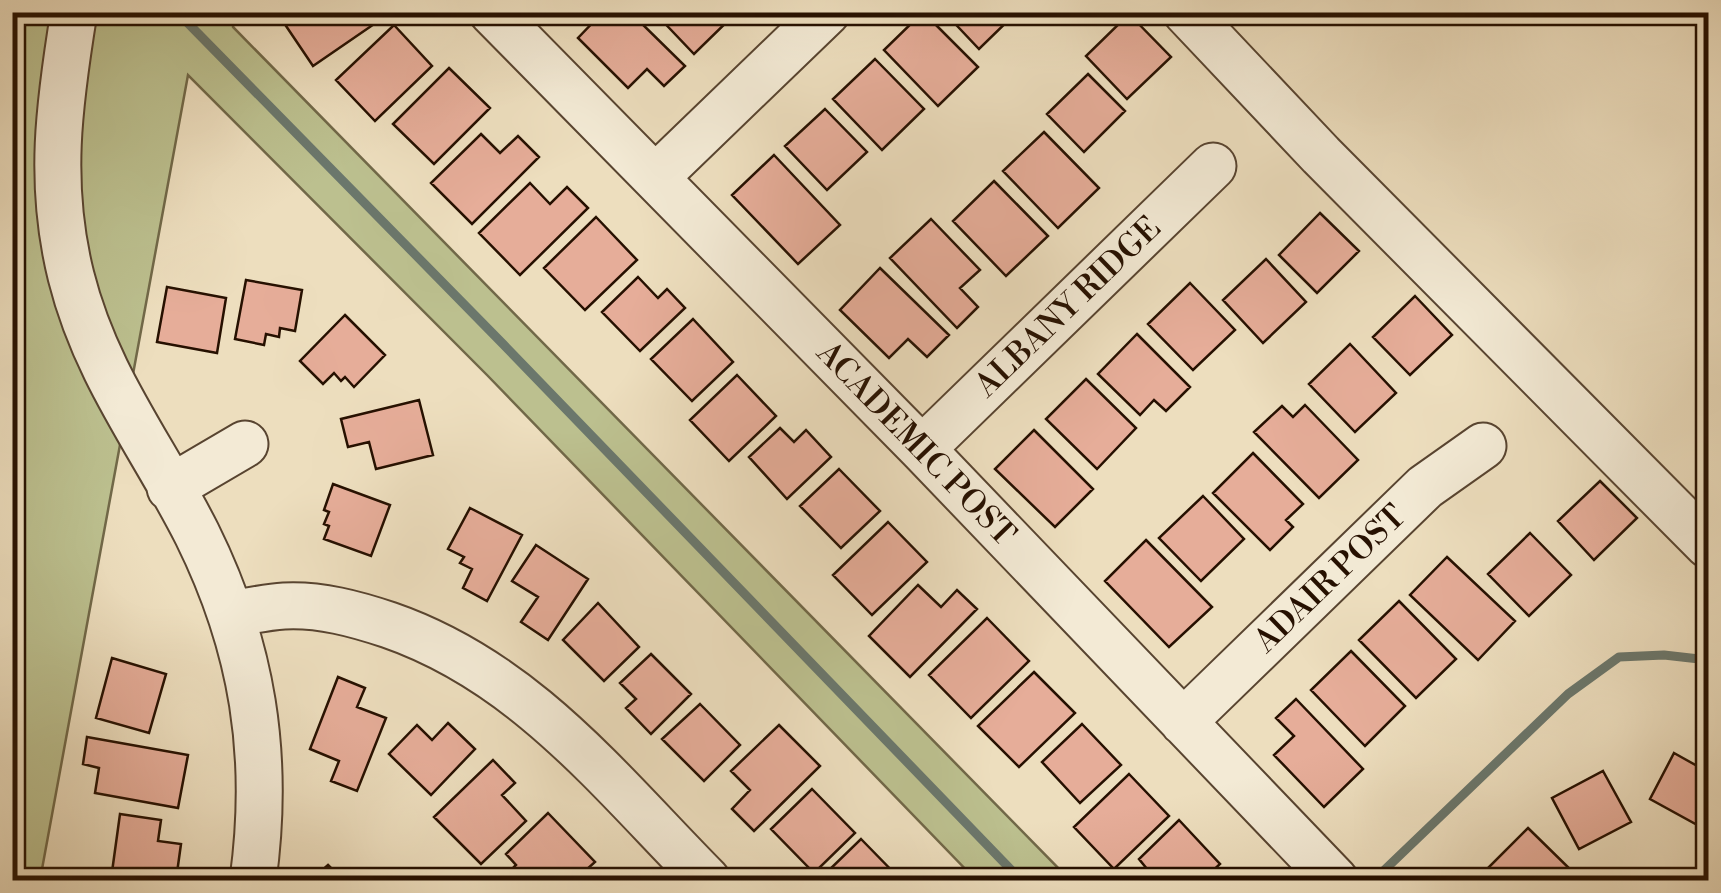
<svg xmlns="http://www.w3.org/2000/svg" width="1721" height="893" font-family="'Libre Bodoni',serif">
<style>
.green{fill:#bcc08f;stroke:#716848;stroke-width:2.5}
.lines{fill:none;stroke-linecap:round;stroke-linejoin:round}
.stream{stroke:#6b776c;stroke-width:9}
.building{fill:#e6ad99;stroke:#261000;stroke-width:2.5}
.minor-casing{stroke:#584430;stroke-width:49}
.minor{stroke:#f3ead5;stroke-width:45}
.labels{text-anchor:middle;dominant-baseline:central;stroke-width:8;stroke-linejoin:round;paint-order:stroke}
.street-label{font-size:32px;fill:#261000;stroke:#f3ead5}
</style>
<rect width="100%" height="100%" fill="#eddebe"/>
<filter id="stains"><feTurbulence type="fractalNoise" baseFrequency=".002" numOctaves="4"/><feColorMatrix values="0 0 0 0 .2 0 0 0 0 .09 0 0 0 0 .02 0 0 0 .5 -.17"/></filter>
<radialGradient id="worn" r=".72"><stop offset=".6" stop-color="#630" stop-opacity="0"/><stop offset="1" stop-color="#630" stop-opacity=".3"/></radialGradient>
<path class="green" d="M12 13H235L233 27 1070 880H976L487 375 188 75 40 880H13Z"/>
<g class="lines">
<path class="stream" d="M177 12 503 344 1021 880
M1374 880 1568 694 1619 657 1664 655 1708 660"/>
</g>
<path class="building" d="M293 12H374L380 20 313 66 282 20Z
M603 12H630L685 66 664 86 647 69 628 88 578 38Z
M654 12H734L735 14 694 54Z
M923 12 978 67 938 106 884 50Z
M944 12H1017L979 49Z
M1129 14 1171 57 1127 99 1086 56Z
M394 25 432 66 375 121 336 80Z
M875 59 924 109 882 150 833 99Z
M449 68 490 108 434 164 393 124Z
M1088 74 1125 111 1084 152 1047 114Z
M825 109 867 152 827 190 785 146Z
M1044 132 1099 188 1058 228 1003 171Z
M481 134 500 153 518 136 539 157 472 224 431 183Z
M774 155 840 225 798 264 732 195Z
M994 181 1048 236 1006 276 953 221Z
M530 183 550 204 567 187 588 208 520 275 479 233Z
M1320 213 1359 251 1317 293 1279 255Z
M596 217 637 260 585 310 544 268Z
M931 219 980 270 960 288 978 307 957 328 890 258Z
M1266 259 1306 302 1263 343 1223 300Z
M880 268 949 335 927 357 908 339 889 358 840 310Z
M638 277 658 298 667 289 685 308 640 351 602 312Z
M246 280 302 290 295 331 280 328 279 337 266 334 264 345 235 339Z
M1190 283 1235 330 1193 370 1148 324Z
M167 287 226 298 217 353 157 342Z
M1415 296 1452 335 1410 375 1373 337Z
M345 315 385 355 354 387 345 377 341 381 334 373 323 384 300 361Z
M693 319 733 362 692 401 651 359Z
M1137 334 1190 387 1166 411 1154 400 1140 415 1098 374Z
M1350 344 1396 393 1355 432 1309 384Z
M737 375 776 416 729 461 690 420Z
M1086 379 1136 428 1097 469 1046 419Z
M419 400 433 455 376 469 369 442 348 447 341 419Z
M1305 405 1358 460 1319 498 1254 432 1282 406 1293 417Z
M780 428 794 442 806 430 831 457 787 499 749 457Z
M1034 430 1093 489 1055 527 995 469Z
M1253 453 1303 504 1286 520 1293 527 1270 550 1213 493Z
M839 469 880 511 841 548 800 506Z
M1600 481 1637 518 1594 560 1558 521Z
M333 484 390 505 371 556 324 539 329 526 324 524 329 512 324 510Z
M1203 496 1244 539 1201 581 1159 538Z
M470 508 522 535 487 601 463 588 472 569 460 563 464 557 448 549Z
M888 522 927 562 872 615 833 575Z
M1530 533 1571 575 1529 616 1488 574Z
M1146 540 1212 607 1169 647 1105 581Z
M536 545 588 579 548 640 521 622 538 597 512 581Z
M1447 557 1515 621 1478 660 1410 595Z
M918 585 941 607 957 590 977 609 910 677 869 636Z
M1399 601 1456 659 1416 698 1359 640Z
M598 603 639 647 604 681 563 640Z
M987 618 1029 661 971 718 929 675Z
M1351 651 1405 706 1365 746 1311 690Z
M651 654 691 694 651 734 626 708 636 699 620 683Z
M112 658 166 674 149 733 96 718Z
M1034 672 1075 713 1019 767 978 726Z
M338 677 365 688 357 707 386 718 357 791 331 781 339 761 310 749Z
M1296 699 1363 769 1324 807 1274 755 1294 736 1276 718Z
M700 704 740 745 704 781 662 739Z
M448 723 475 749 431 795 389 754 417 725 432 740Z
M1082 724 1121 765 1080 803 1042 762Z
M779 725 820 766 754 831 732 809 750 790 731 771Z
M87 737 188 755 178 808 95 793 99 768 83 764Z
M1674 753 1708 772V813L1701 827 1650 799Z
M493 760 515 783 502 795 526 821 481 864 434 817Z
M1603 771 1631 822 1579 849 1552 798Z
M1129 774 1169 816 1114 869 1074 827Z
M812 789 855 833 814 873 771 829Z
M548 813 595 862 575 880H501L516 865 506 854Z
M120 814 161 820 158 841 181 844 176 880 112 872Z
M1179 820 1220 864 1203 880H1156L1139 859Z
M1528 828 1574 873 1567 880H1499L1487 869Z
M861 839 901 880H835L827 872Z
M328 865 343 880H311Z"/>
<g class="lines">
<defs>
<path id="minor" d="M74 12C59 104 48 184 71 276 96 376 152 445 197 534 253 647 270 756 253 880
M492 12 922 449 1335 880
M1186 12 1321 155 1708 545
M656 177 827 12
M922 449 1213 166
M170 488 245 444
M231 614C249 611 267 607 284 606 320 604 356 614 389 625 525 672 609 781 707 880
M1183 722 1425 487 1483 446"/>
</defs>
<use href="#minor" class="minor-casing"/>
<use href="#minor" class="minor"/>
</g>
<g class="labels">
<g class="street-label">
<text transform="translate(1068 307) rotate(-44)">ALBANY RIDGE</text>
<text transform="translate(916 444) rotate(46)">ACADEMIC POST</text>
<text transform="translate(1330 579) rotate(-44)">ADAIR POST</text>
</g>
</g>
<rect width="1721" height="893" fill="none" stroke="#eddebe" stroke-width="50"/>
<rect x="15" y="15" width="1691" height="863" fill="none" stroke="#261000" stroke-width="5"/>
<rect x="25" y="25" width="1671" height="843" fill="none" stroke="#261000" stroke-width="2.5"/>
<rect width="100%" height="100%" filter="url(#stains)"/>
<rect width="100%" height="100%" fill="url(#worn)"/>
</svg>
